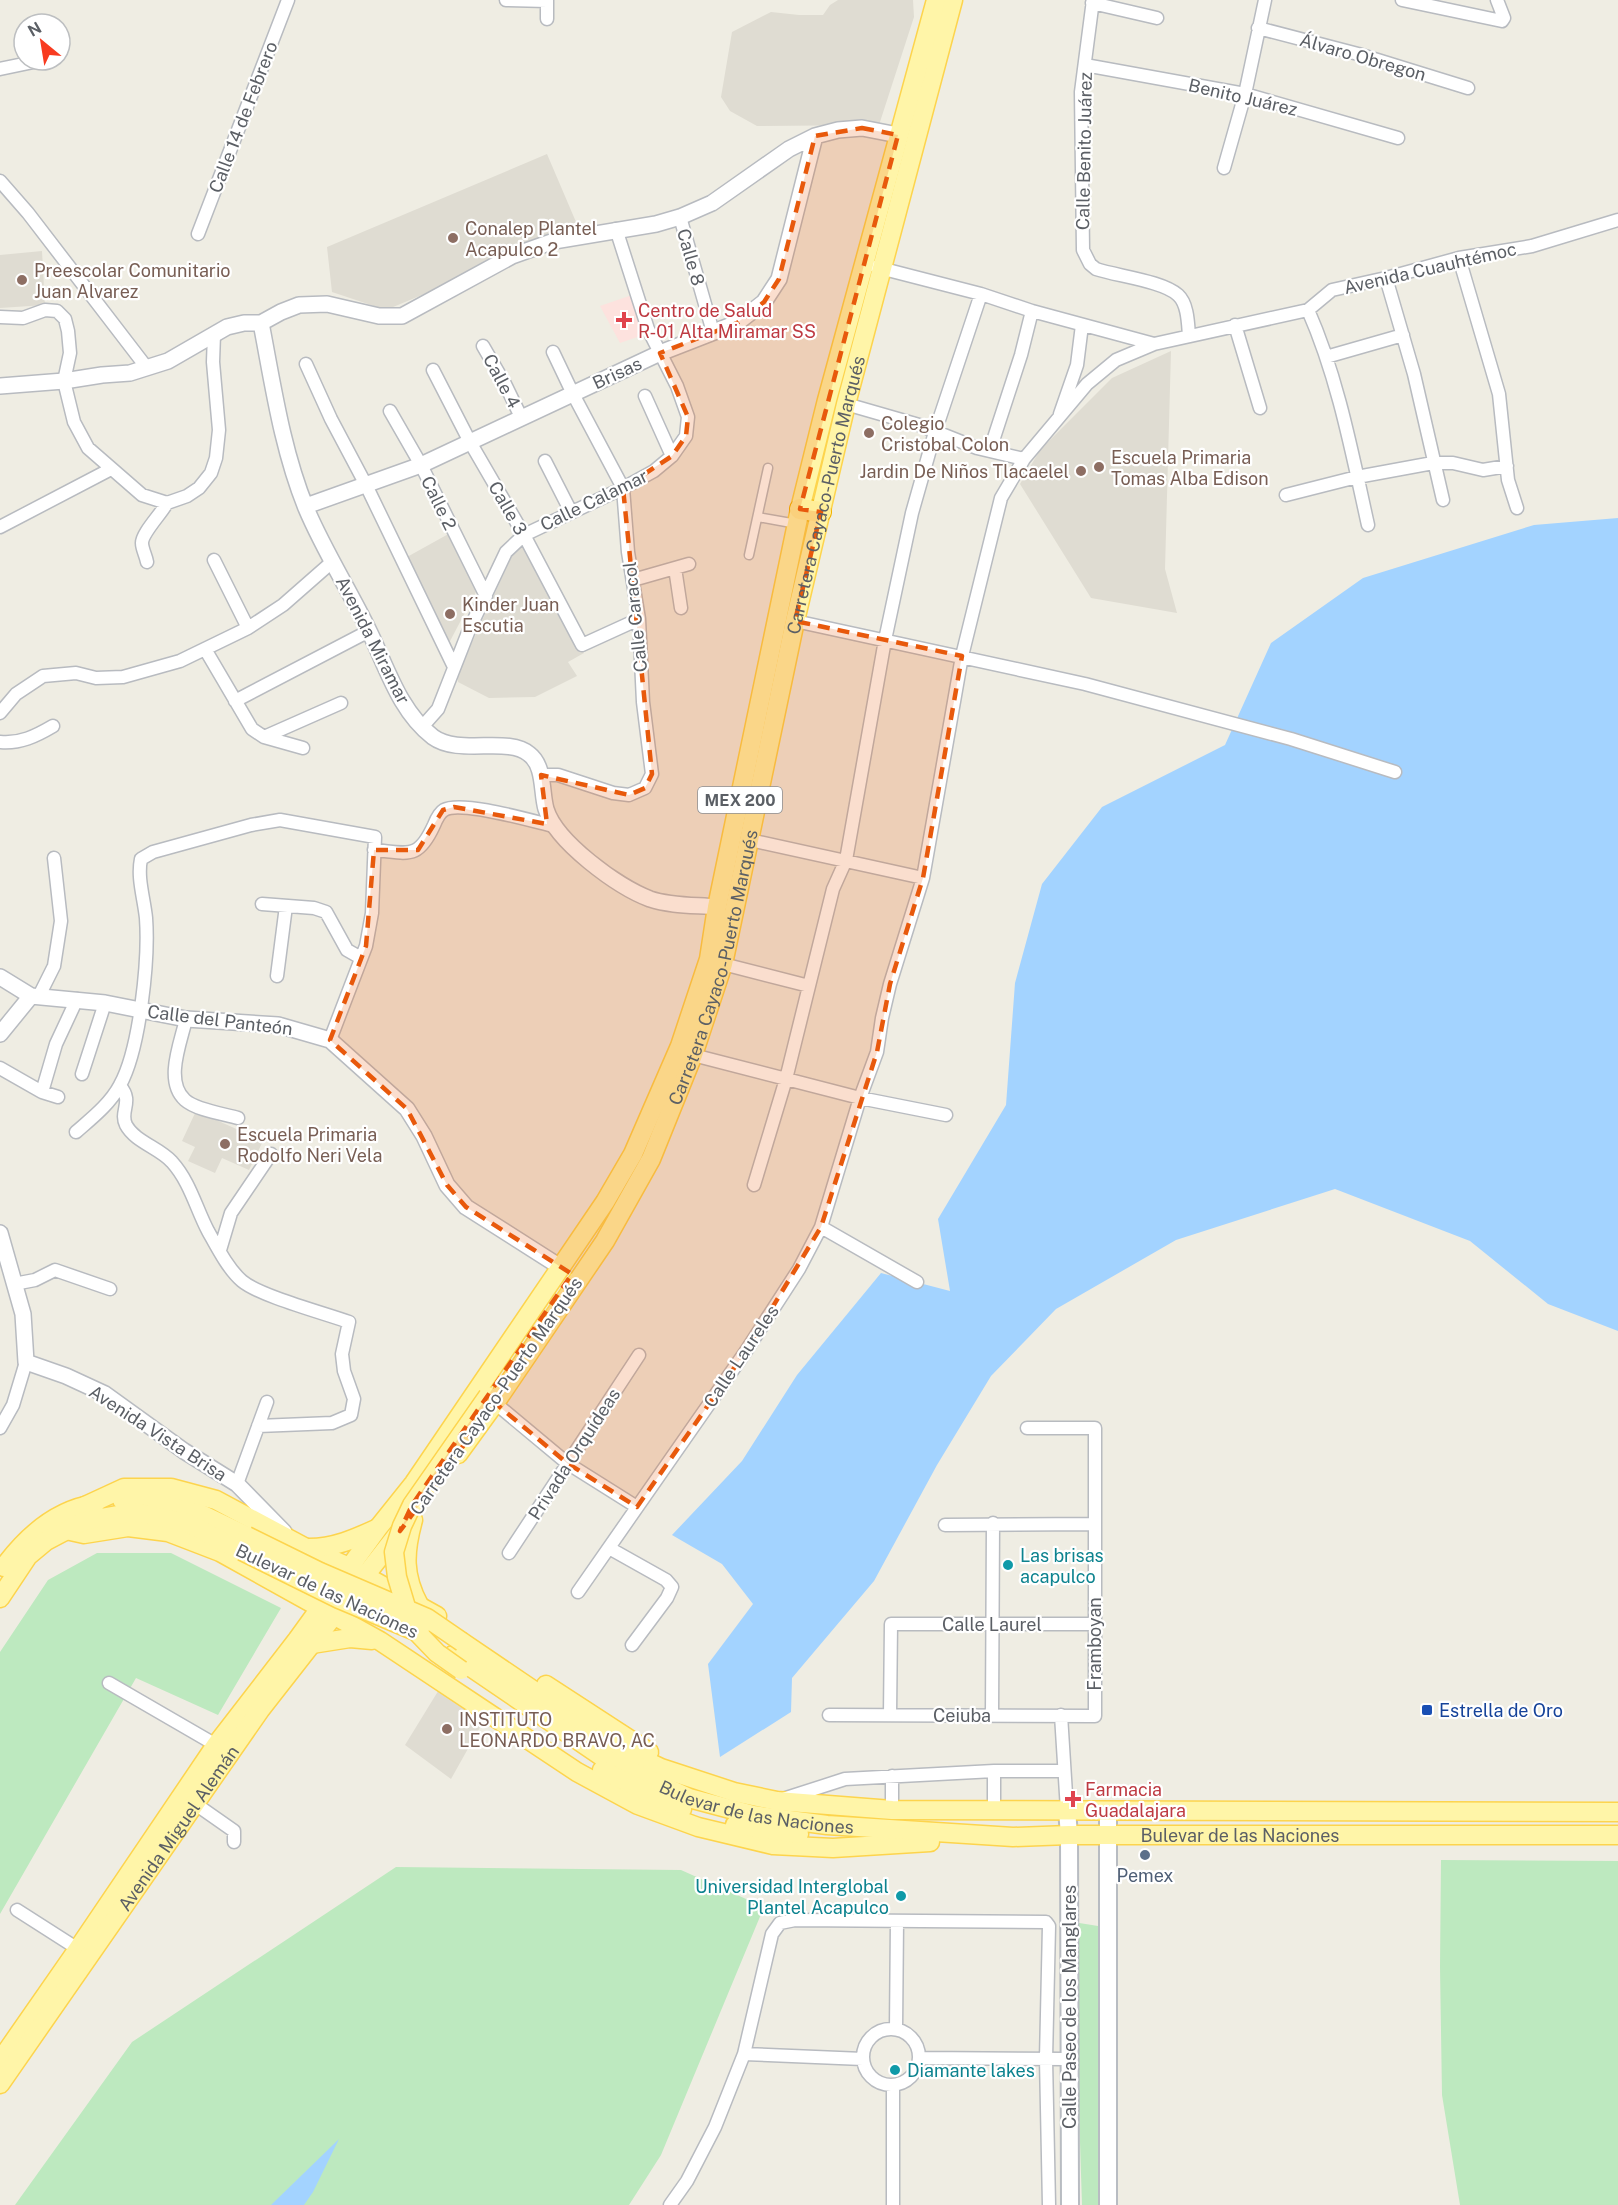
<svg xmlns="http://www.w3.org/2000/svg" width="1618" height="2205" font-family="'Public Sans',sans-serif">
<style>
.education{fill:#dfdcd2}
.medical{fill:#fde2de}
.green{fill:#bde9bf}
.water{fill:#a3d3ff}
.lines{fill:none;stroke-linecap:round;stroke-linejoin:round}
.pedestrian-casing{stroke:#b8bbc0;stroke-width:11}
.minor-casing{stroke:#b8bbc0;stroke-width:15}
.tertiary-casing{stroke:#b8bbc0;stroke-width:18}
.secondary-casing{stroke:#b8bcc2;stroke-width:20}
.primary-casing{stroke:#fdd44d;stroke-width:21}
.trunk-casing{stroke:#f2b200;stroke-width:22}
.pedestrian{stroke:#fff;stroke-width:8}
.minor{stroke:#fff;stroke-width:12}
.tertiary{stroke:#fff;stroke-width:15}
.secondary{stroke:#fff;stroke-width:16}
.primary{stroke:#fff5a8;stroke-width:18}
.trunk{stroke:#fe9;stroke-width:20}
.primary-bridge-casing{stroke:#fdd44d;stroke-width:21;stroke-linecap:butt}
.primary-bridge{stroke:#fff5a8;stroke-width:18}
.marked{fill:#e8590c;fill-opacity:0.2;stroke:#e8590c;stroke-width:4.5;stroke-dasharray:12 8;stroke-linejoin:round}
.education-dot{fill:#8d6e63;stroke:#fff;stroke-width:2}
.health-dot{fill:#e0444e;stroke:#fff;stroke-width:2}
.culture-dot{fill:#0f9aa8;stroke:#fff;stroke-width:2}
.transit-dot{fill:#1a4fb4;stroke:#fff;stroke-width:2}
.service-dot{fill:#5c6f8a;stroke:#fff;stroke-width:2}
.labels{text-anchor:middle;dominant-baseline:central;stroke-width:4.5;stroke-linejoin:round;paint-order:stroke}
.shield{fill:#fff;stroke:#8c8f93;stroke-width:1.5}
.shield-label{font-size:16px;font-weight:bold;fill:#5b5f65}
.street-label{font-size:18px;fill:#5b5f65;stroke:#fff}
.education-label{font-size:18px;fill:#785e54;stroke:#fff;text-anchor:start}
.health-label{font-size:18px;fill:#be3a42;stroke:#fff;text-anchor:start}
.culture-label{font-size:18px;fill:#0d838f;stroke:#fff;text-anchor:start}
.transit-label{font-size:18px;fill:#164399;stroke:#fff;text-anchor:start}
.service-label{font-size:18px;fill:#4e5e75;stroke:#fff}
</style>
<rect width="100%" height="100%" fill="#efede3"/>
<path class="education" d="M838 0H913L914 17 879 125 757 126 730 111 721 97 732 32 771 12 799 15H823L830 5Z
M547 154 579 229 386 310 332 292 327 247Z
M42 251 45 305 0 308V255Z
M1171 351 1165 569 1177 613 1091 598 1020 484 1040 450 1112 378Z
M452 532 479 586 449 643 407 557Z
M523 544 584 653 568 662 577 676 535 697 489 698 458 682 457 675 512 556Z
M196 1111 263 1141 249 1170 222 1158 215 1173 188 1161 195 1147 182 1141Z
M440 1688 488 1713 451 1779 405 1745Z"/>
<path class="medical" d="M632 295 646 334 620 343 600 306Z"/>
<path class="green" d="M97 1553H171L281 1608 218 1715 136 1678 0 1914V1652L48 1580Z
M1441 1860 1618 1861V2205H1460L1442 2095 1440 1967Z
M396 1867 681 1870 764 1907 661 2155 629 2205H15L132 2042Z
M1073 1922 1098 1926 1100 2205H1082Z"/>
<path class="water" d="M1618 518V1331L1548 1304 1470 1241 1335 1189 1176 1240 1056 1309 991 1376 937 1465 874 1581 792 1678 791 1712 720 1757 708 1664 753 1604 722 1564 672 1535 742 1461 797 1375 881 1273 950 1291 938 1219 1006 1105 1015 983 1042 884 1102 807 1225 745 1271 643 1363 578 1534 525Z
M339 2139 313 2192 304 2205H271Z"/>
<g class="lines">
<defs>
<path id="pedestrian" d="M758 517 797 524
M749 555 768 468"/>
<path id="minor" d="M506 0 547 1
M547 0V19
M1093 0 1081 92 1083 250 1090 264 1096 269C1117 276 1163 281 1178 295 1188 304 1188 324 1189 336
M1402 0 1502 21 1504 18 1497 0
M1092 3 1157 18
M1258 28 1358 54 1468 88
M1085 65 1245 94 1398 138
M0 69 43 60
M1224 168 1245 94 1265 0
M0 181 28 213 147 368
M680 217 713 332
M198 234 288 0
M1459 258 1499 394 1508 480 1517 508
M876 267 981 294 1032 311 1154 344 1308 310 1332 290 1386 278 1459 258 1532 246 1618 220
M1386 278 1414 374 1443 500
M1308 310C1338 378 1352 453 1368 525
M0 317 23 318 45 310 57 311 65 319 68 331 70 353 64 381 74 422 88 448 142 495 167 503 187 496 199 488 211 473 216 458 219 430 213 362 214 334
M1235 325 1260 408
M483 346 505 384 521 417
M1326 357 1403 335
M306 364 331 419 366 485 454 667
M433 370 470 442 524 535 582 645 639 619
M645 396 672 456
M846 404 919 425 977 448 1024 459
M390 411 421 465 486 596
M1060 414 1077 365 1082 325
M990 450 1021 355 1032 311
M545 461 571 512
M1286 495 1357 477 1433 463H1453L1483 470 1507 466
M0 527 111 469
M214 560 248 628
M147 562C146 556 142 549 142 543 142 533 161 514 167 503
M675 568 681 608
M633 580 689 564
M795 621 1085 684 1291 739 1395 772
M205 649 252 729 264 737 303 748
M235 701 369 631
M0 713 16 694 43 676 76 673 96 678 123 677 180 661 248 628 283 605 332 562
M422 727 438 709 469 630 506 552 524 535 623 488 654 471 672 456 686 436 688 417 677 386 648 329 616 229
M264 737 341 703
M0 742C20 744 36 736 53 726
M541 775H558L613 793 629 795 645 788 652 774 643 702 639 619 628 552 623 488 573 394 553 352
M750 840 923 878
M374 850C409 853 418 860 434 825 436 820 439 813 444 810 461 800 532 821 553 826
M262 904 314 908 326 912 347 950 361 958
M723 964 809 986
M277 976 286 906
M39 996 54 966 61 921 54 858
M186 1019C181 1042 164 1081 185 1100 196 1110 224 1114 238 1118
M693 1055 860 1098 946 1115
M0 1068 42 1092 58 1097
M82 1074 105 1003
M120 1086C134 1102 119 1111 126 1125 135 1142 160 1148 172 1162 190 1182 196 1208 208 1231 217 1247 228 1269 242 1281 260 1296 324 1313 349 1322L342 1354 344 1371 354 1399 351 1415 332 1423 258 1426
M42 1092 56 1044 77 999
M76 1132C92 1118 110 1104 120 1085 140 1049 149 959 146 918 144 898 137 878 141 859L153 852 251 825 280 820 375 837 372 913 366 946 330 1040
M754 1185 786 1079 833 889 846 860 885 640 912 513 935 432 981 294
M821 1227 917 1282
M220 1250 231 1213 271 1154
M14 1284 35 1280 55 1270 110 1289
M495 1403 567 1463 637 1507
M0 1428 13 1405 26 1362
M237 1484 267 1402
M945 1525 1095 1524
M609 1548 666 1580 672 1587 667 1598 632 1645
M509 1553 639 1355
M578 1592 746 1351 799 1269 821 1227 860 1098 877 1052 882 1018 890 984 923 878 962 656 1001 498 1024 459 1087 384 1116 360 1154 344
M109 1683 216 1745
M829 1715 1095 1716V1428H1027
M890 1715 891 1624H1094
M992 1715 993 1523
M1061 1715 1067 1810
M783 1799 845 1779 994 1771H1064
M194 1803 234 1831V1842
M892 1810V1776
M994 1811V1771
M17 1910 78 1949
M896 2029 897 1921
M863 2057a28 28 0 1 1 56 0a28 28 0 1 1-56 0Z
M744 2054 863 2059
M919 2058 1069 2059
M893 2085V2205
M670 2205 687 2181 715 2127 744 2054 772 1934 780 1923 795 1920 1046 1922 1049 1926 1046 2059 1049 2205"/>
<path id="tertiary" d="M261 323C273 385 282 449 306 508 324 551 350 591 370 633 387 668 400 712 433 737 459 756 508 736 529 754 545 766 541 792 546 809 556 842 618 887 650 899 671 906 695 905 717 907
M261 323 281 312 299 305 327 304 379 316H402L512 256 554 241 656 224 680 217 712 203 789 149 815 136 838 130 862 128 898 135
M0 386 64 381 102 375 130 373 168 361 227 327 244 323H261
M306 506 421 465 660 353 737 323 764 302 779 279 815 136
M0 977 31 996 105 1003 186 1019 278 1025 330 1040 407 1109 424 1136 447 1185 466 1207 562 1268
M0 1034 31 996
M0 1233 23 1314 26 1362 66 1376 105 1394 184 1451 237 1484 284 1532"/>
<path id="secondary" d="M1067 1810 1069 1835 1070 2205
M1108 2205V1811"/>
<g id="primary">
<path id="s1" d="M458 1454 495 1403 605 1241 651 1159 693 1055 723 964 795 621 846 404 953 0"/>
<path d="M122 1500 132 1498 193 1510 247 1536"/>
<path d="M85 1506 124 1488H171L216 1500 306 1548 349 1567 437 1616"/>
<path d="M413 1520C404 1553 403 1575 419 1605"/>
<path d="M66 1530 84 1534 128 1527 168 1532 220 1552 380 1641 577 1772 638 1805 698 1827 773 1845 833 1848 930 1842"/>
<path d="M309 1548C334 1548 354 1539 376 1529"/>
<path d="M4 1567C26 1537 56 1510 95 1504"/>
<path d="M0 1598 28 1556 46 1541 84 1521 134 1512 188 1523 233 1547"/>
<path d="M462 1642 617 1747 661 1768 734 1792 777 1801 892 1810 1618 1812"/>
<path d="M312 1644 350 1638 372 1640"/>
<path id="s2" d="M453 1655 607 1760 689 1798 753 1815 827 1825 1013 1837 1069 1835H1618"/>
<path d="M546 1685 649 1752"/>
<path d="M602 1770 682 1809"/>
<path d="M735 1825 799 1834"/>
<path d="M0 2061 78 1949 216 1745 297 1640 378 1528 414 1483 605 1202 633 1154 680 1046 709 959 717 907 800 509 827 400 936 0"/>
<path id="s3" d="M0 2084 260 1710 400 1531"/>
</g>
<path id="trunk" d="M800 509 821 512"/>
</defs>
<use href="#pedestrian" class="pedestrian-casing"/>
<use href="#minor" class="minor-casing"/>
<use href="#tertiary" class="tertiary-casing"/>
<use href="#secondary" class="secondary-casing"/>
<use href="#primary" class="primary-casing"/>
<use href="#trunk" class="trunk-casing"/>
<use href="#pedestrian" class="pedestrian"/>
<use href="#minor" class="minor"/>
<use href="#tertiary" class="tertiary"/>
<use href="#secondary" class="secondary"/>
<use href="#primary" class="primary"/>
<use href="#trunk" class="trunk"/>
<defs>
<path id="primary-bridge" d="M247 1536 320 1572 427 1618 462 1642
M242 1551 339 1599 420 1633
M461 1670 437 1653 412 1627 397 1577 394 1552 402 1526 412 1505 488 1396"/>
</defs>
<use href="#primary-bridge" class="primary-bridge-casing"/>
<use href="#primary-bridge" class="primary-bridge"/>
</g>
<path class="marked" d="M862 128 898 135 800 509 821 512 795 621 962 656 923 878 890 984 877 1052 821 1227 746 1351 637 1507 567 1463 495 1403 400 1531 412 1505 572 1274 466 1207 447 1185 407 1109 330 1040 366 946 374 850H418L443 810 454 807 547 824 541 775 629 795 645 788 652 774 623 488 672 456 686 436 688 417 660 353 737 323 764 302 779 279 815 136Z"/>
<g class="education-dot">
<circle cx="453" cy="238" r="6"/>
<circle cx="22" cy="280" r="6"/>
<circle cx="869" cy="433" r="6"/>
<circle cx="1099" cy="467" r="6"/>
<circle cx="1081" cy="471" r="6"/>
<circle cx="450" cy="614" r="6"/>
<circle cx="225" cy="1144" r="6"/>
<circle cx="447" cy="1729" r="6"/>
</g>
<g class="health-dot">
<path d="M621 311h6v6h6v6h-6v6h-6v-6h-6v-6h6z"/>
<path d="M1070 1790h6v6h6v6h-6v6h-6v-6h-6v-6h6z"/>
</g>
<g class="culture-dot">
<circle cx="1008" cy="1565" r="6"/>
<circle cx="901" cy="1896" r="6"/>
<circle cx="895" cy="2070" r="6"/>
</g>
<rect class="transit-dot" x="1421" y="1704" width="12" height="12" rx="3"/>
<circle class="service-dot" cx="1145" cy="1855" r="6"/>
<g class="labels">
<rect class="shield" x="698" y="787" width="84" height="26" rx="4.5"/>
<g class="shield-label">
<text x="740" y="800">MEX 200</text>
</g>
<g class="street-label">
<text transform="translate(1363 57) rotate(16)">Álvaro Obregon</text>
<text transform="translate(1243 97) rotate(13)">Benito Juárez</text>
<text transform="translate(243 117) rotate(-69)">Calle 14 de Febrero</text>
<text transform="translate(1084 151) rotate(-89)">Calle Benito Juárez</text>
<text transform="translate(691 257) rotate(74)">Calle 8</text>
<text transform="translate(1430 268) rotate(-13)">Avenida Cuauhtémoc</text>
<text transform="translate(617 373) rotate(-25)">Brisas</text>
<text transform="translate(502 381) rotate(62)">Calle 4</text>
<text stroke="none"><textPath href="#s1" startOffset="1041">Carretera Cayaco-Puerto Marqués</textPath></text>
<text transform="translate(594 500) rotate(-26)">Calle Calamar</text>
<text transform="translate(439 503) rotate(64)">Calle 2</text>
<text transform="translate(508 508) rotate(60)">Calle 3</text>
<text transform="translate(635 617) rotate(-96)">Calle Caracol</text>
<text transform="translate(373 640) rotate(63)">Avenida Miramar</text>
<text stroke="none"><textPath href="#s1" startOffset="555">Carretera Cayaco-Puerto Marqués</textPath></text>
<text transform="translate(220 1020) rotate(7)">Calle del Panteón</text>
<text transform="translate(741 1356) rotate(-56)">Calle Laureles</text>
<text transform="translate(496 1396) rotate(-55)">Carretera Cayaco-Puerto Marqués</text>
<text transform="translate(158 1433) rotate(33)">Avenida Vista Brisa</text>
<text transform="translate(574 1454) rotate(-57)">Privada Orquídeas</text>
<text transform="translate(327 1591) rotate(25)">Bulevar de las Naciones</text>
<text x="992" y="1624">Calle Laurel</text>
<text transform="translate(1094 1644) rotate(-90)">Framboyan</text>
<text x="962" y="1715">Ceiuba</text>
<text stroke="none"><textPath href="#s2" startOffset="345">Bulevar de las Naciones</textPath></text>
<text stroke="none"><textPath href="#s3" startOffset="312">Avenida Miguel Alemán</textPath></text>
<text stroke="none"><textPath href="#s2" startOffset="831">Bulevar de las Naciones</textPath></text>
<text transform="translate(1069 2007) rotate(-90)">Calle Paseo de los Manglares</text>
</g>
<g class="education-label">
<text x="465" y="228">Conalep Plantel<tspan x="465" dy="21">Acapulco 2</tspan></text>
<text x="34" y="270">Preescolar Comunitario<tspan x="34" dy="21">Juan Alvarez</tspan></text>
<text x="881" y="423">Colegio<tspan x="881" dy="21">Cristobal Colon</tspan></text>
<text x="1111" y="457">Escuela Primaria<tspan x="1111" dy="21">Tomas Alba Edison</tspan></text>
<text x="1069" y="471" text-anchor="end">Jardin De Niños Tlacaelel</text>
<text x="462" y="604">Kinder Juan<tspan x="462" dy="21">Escutia</tspan></text>
<text x="237" y="1134">Escuela Primaria<tspan x="237" dy="21">Rodolfo Neri Vela</tspan></text>
<text x="459" y="1719">INSTITUTO<tspan x="459" dy="21">LEONARDO BRAVO, AC</tspan></text>
</g>
<g class="health-label">
<text x="638" y="310">Centro de Salud<tspan x="638" dy="21">R-01 Alta Miramar SS</tspan></text>
<text x="1085" y="1789">Farmacia<tspan x="1085" dy="21">Guadalajara</tspan></text>
</g>
<g class="culture-label">
<text x="1020" y="1555">Las brisas<tspan x="1020" dy="21">acapulco</tspan></text>
<text x="889" y="1886" text-anchor="end">Universidad Interglobal<tspan x="889" dy="21">Plantel Acapulco</tspan></text>
<text x="907" y="2070">Diamante lakes</text>
</g>
<g class="transit-label">
<text x="1439" y="1710">Estrella de Oro</text>
</g>
<g class="service-label">
<text x="1145" y="1875">Pemex</text>
</g>
</g>
<g transform="translate(42 42) rotate(330)"><circle r="28" fill="#ffffff" stroke="#bdbfc1" stroke-width="1.5"/>
<path d="M0-4.5L10 22L0 15L-10 22Z" fill="#f83b20"/>
<text y="-9" font-size="16" font-weight="bold" text-anchor="middle" fill="#5b5f65">N</text>
</g>
</svg>
